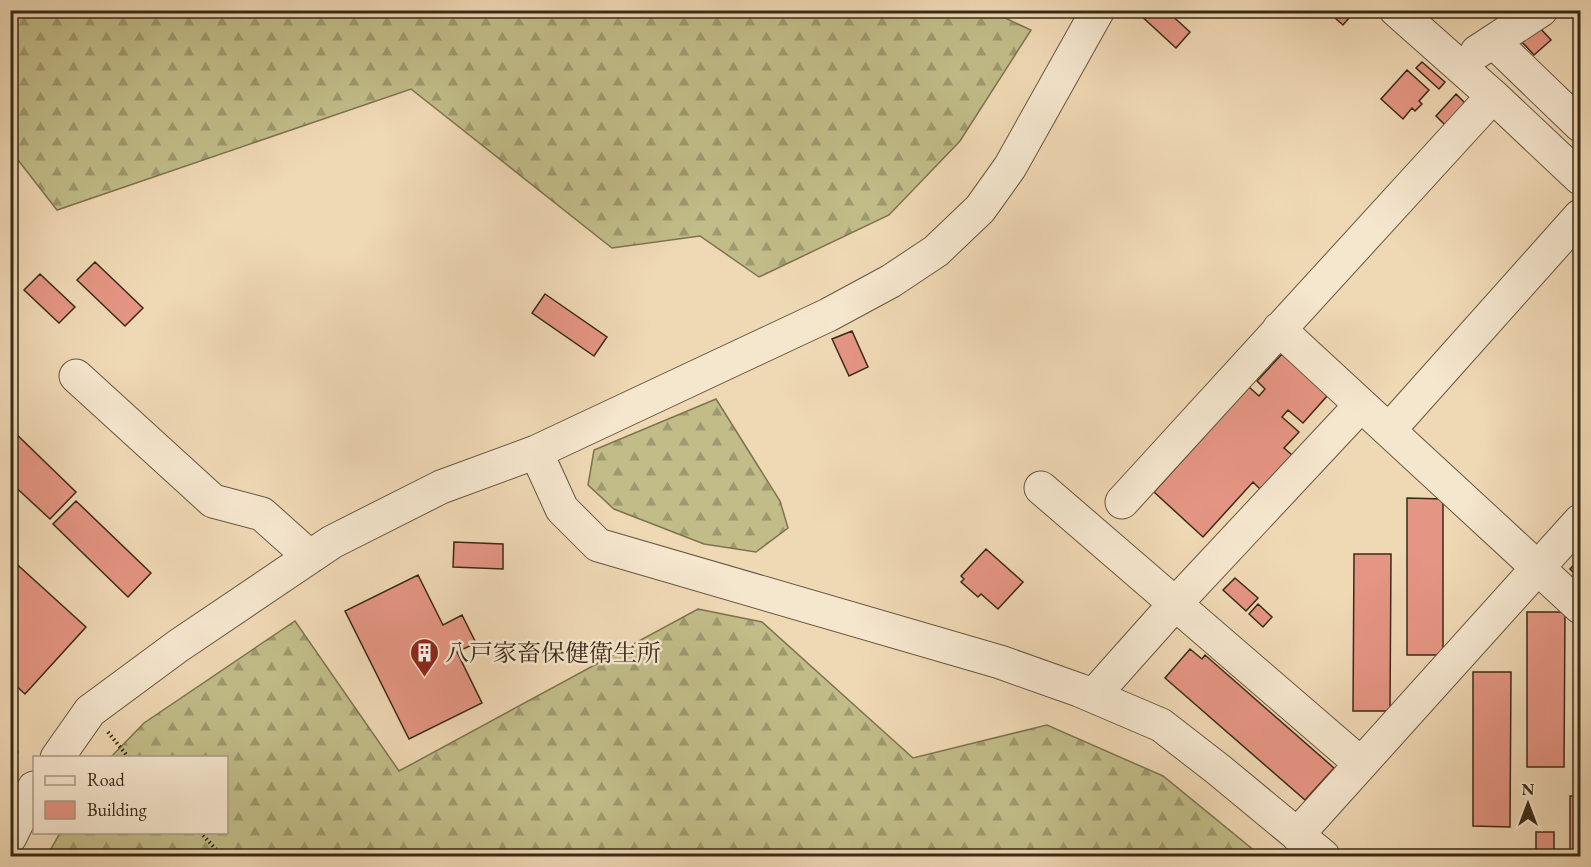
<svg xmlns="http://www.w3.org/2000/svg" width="1591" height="867" font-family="'EB Garamond','Noto Serif JP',serif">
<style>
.forest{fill:url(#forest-firs);stroke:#7e7350;stroke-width:1.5}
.building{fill:#e59583;stroke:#3a2a18;stroke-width:1.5}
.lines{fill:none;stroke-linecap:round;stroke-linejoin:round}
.minor-casing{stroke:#67563f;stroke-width:35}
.path{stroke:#3a2a18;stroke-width:4;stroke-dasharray:1.5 3;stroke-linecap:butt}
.minor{stroke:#f5e6ce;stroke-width:33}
.labels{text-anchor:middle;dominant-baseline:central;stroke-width:5;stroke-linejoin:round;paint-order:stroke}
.poi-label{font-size:24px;fill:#3a2a18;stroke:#f5e6ce;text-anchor:start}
</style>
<defs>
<pattern id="forest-firs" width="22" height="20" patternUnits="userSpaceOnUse" patternTransform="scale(1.5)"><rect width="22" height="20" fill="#c1bc88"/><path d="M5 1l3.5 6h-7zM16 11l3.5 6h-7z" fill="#9e996e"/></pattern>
</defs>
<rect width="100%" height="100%" fill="#efd8b4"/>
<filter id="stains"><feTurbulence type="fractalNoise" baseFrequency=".00333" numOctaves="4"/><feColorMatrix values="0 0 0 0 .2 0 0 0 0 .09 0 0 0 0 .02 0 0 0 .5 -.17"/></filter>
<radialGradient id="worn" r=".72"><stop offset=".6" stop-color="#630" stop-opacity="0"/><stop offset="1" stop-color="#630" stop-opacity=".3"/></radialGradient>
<path class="forest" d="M990 11 1031 30 960 141 889 215 759 277 700 236 612 248 411 89 57 210 11 151V11Z
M716 399 780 501 788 528 756 552 704 544 614 509 588 485 594 450Z
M698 609 762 622 913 758 1047 725 1163 776 1261 856H47L60 833 226 832V758L111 757 144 723 295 621 399 771Z"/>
<path class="building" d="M1138 10H1166L1190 32 1176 48 1137 12Z
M1326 10H1356L1343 25Z
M1539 27 1551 40 1534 55 1522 42Z
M1422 62 1445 82 1439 89 1416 68Z
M1407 70 1429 90 1419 101 1422 104 1415 111 1412 108 1403 119 1381 99Z
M1456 94 1465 103 1445 125 1436 116Z
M95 262 143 308 125 326 77 280Z
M40 274 75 307 59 323 24 290Z
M545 294 607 337 594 356 532 313Z
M852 331 868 367 849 376 832 339Z
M1282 354 1328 395 1303 423 1288 410 1282 417 1299 432 1284 448 1292 455 1260 489 1253 482 1203 537 1154 492 1249 387 1259 396 1265 389 1257 381Z
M10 428 76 492 50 519 10 482Z
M1407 498 1443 499V655H1407Z
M76 501 151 573 128 597 53 524Z
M454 542 503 544V569L453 567Z
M986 549 1023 582 998 609 981 594 978 597 961 582 964 579 961 576Z
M1354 554H1391L1390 711H1353Z
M10 558 86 627 25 694 10 680Z
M1580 558V579L1570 569Z
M418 575 443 625 462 615 476 643 457 652 482 703 409 739 345 611Z
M1235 578 1258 598 1246 611 1223 590Z
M1258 604 1272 617 1263 627 1249 614Z
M1527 612H1565L1564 767H1527Z
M1190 649 1202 659 1205 655 1334 768 1305 800 1165 678Z
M1473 672H1511L1510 827 1473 826Z
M10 747 18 752 10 763Z
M1570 796H1580V856H1570Z
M1536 832H1554V856H1536Z"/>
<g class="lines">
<defs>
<path id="minor" d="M1396 10 1493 96 1580 178
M1494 42 1580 125
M1477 52 1541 10
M1279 329 1580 607
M76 376 213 501 262 514 310 557
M1389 430 1580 216
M536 452 562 509 598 545 1000 662 1079 690 1161 725 1219 770 1323 856
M1041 488 1361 764
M1122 502 1493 96
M1093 696 1175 604 1361 405
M57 758 90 711 178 646 332 542 441 487 536 452 828 315 891 281 936 251 980 209 1010 167 1098 10
M1297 835 1580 521
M10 837 34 788"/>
</defs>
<use href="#minor" class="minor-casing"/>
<path class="path" d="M108 732 129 758
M200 832 222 856"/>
<use href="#minor" class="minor"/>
</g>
<defs>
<symbol id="building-pin" viewBox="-11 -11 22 30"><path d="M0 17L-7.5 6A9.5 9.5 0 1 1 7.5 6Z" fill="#8f2418" stroke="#f5e6ce"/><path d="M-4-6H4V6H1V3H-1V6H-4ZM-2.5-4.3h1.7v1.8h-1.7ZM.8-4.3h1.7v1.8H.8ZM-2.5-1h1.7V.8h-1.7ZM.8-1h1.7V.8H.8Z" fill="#fff"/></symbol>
</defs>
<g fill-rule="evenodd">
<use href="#building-pin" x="408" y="636" width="33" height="45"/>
</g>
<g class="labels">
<g class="poi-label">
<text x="445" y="652">八戸家畜保健衛生所</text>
</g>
</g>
<rect width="1591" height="867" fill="none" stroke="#efd8b4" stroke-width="36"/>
<rect x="12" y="12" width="1567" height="843" fill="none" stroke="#3a2a18" stroke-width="3"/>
<rect x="18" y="18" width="1555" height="831" fill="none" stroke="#3a2a18" stroke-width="1.5"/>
<rect x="33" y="756" width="195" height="78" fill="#f5e6ce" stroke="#aa9b85" stroke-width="1.5"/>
<rect x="45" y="776" width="30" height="9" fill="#f5e6ce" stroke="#aa9b85" stroke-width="1.5"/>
<text x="87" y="786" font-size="18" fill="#3a2a18">Road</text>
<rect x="45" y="801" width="30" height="18" fill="#e59583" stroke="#aa9b85" stroke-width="1.5"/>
<text x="87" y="816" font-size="18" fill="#3a2a18">Building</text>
<g transform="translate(1528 804)" stroke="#f5e6ce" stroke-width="4.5" paint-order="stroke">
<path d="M0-4.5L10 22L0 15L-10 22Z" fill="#3a2a18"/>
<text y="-9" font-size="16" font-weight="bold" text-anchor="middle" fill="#3a2a18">N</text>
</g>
<rect width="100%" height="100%" filter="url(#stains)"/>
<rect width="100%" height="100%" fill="url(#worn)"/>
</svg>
